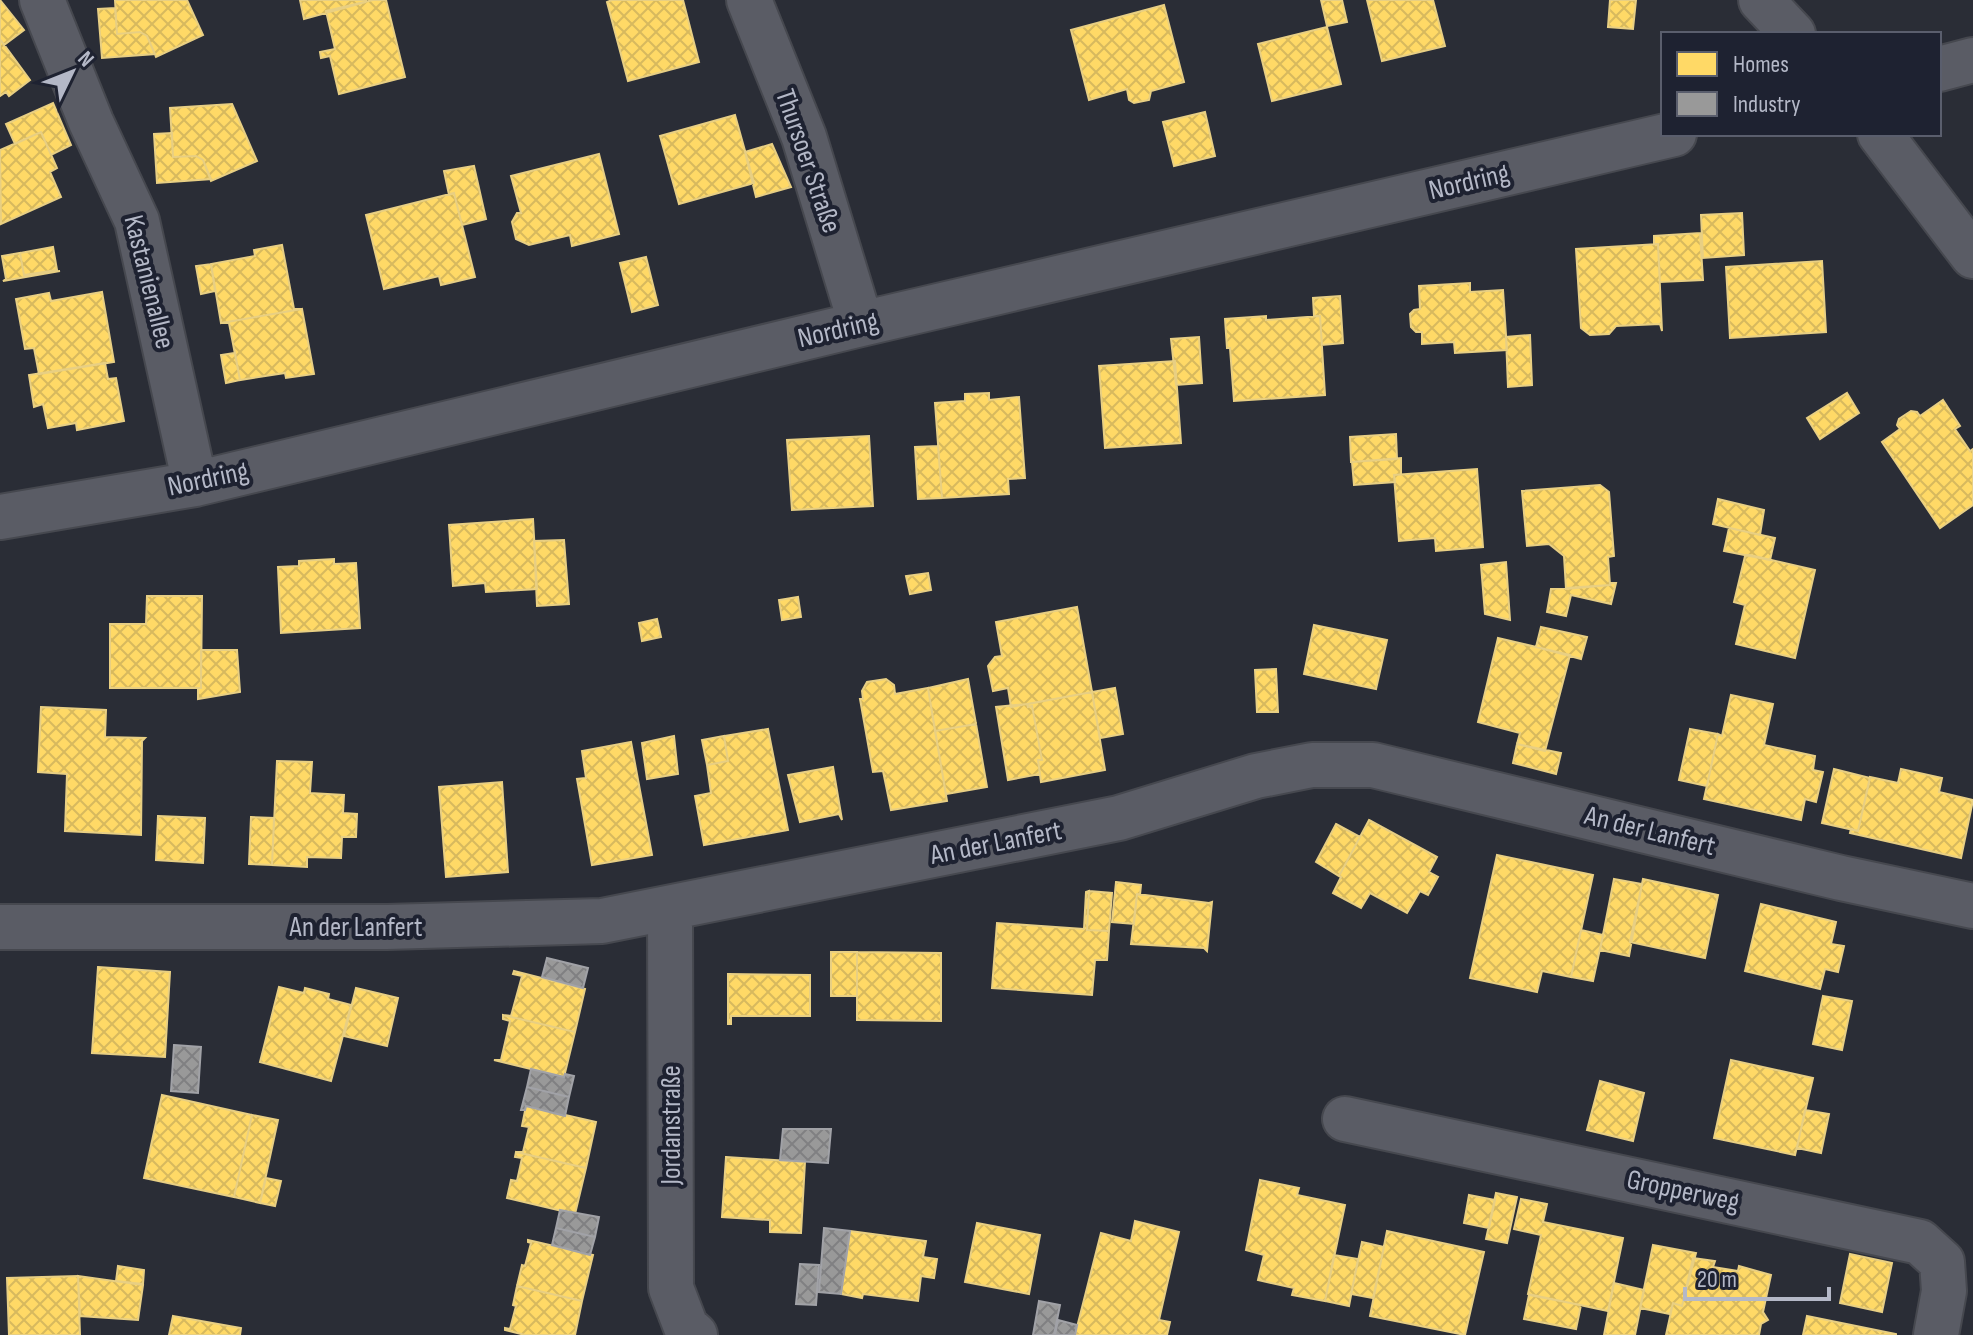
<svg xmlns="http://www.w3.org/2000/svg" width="1973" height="1335" font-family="'Sofia Sans Condensed',sans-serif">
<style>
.homes{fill:url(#homes-cross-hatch);stroke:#e8cf83;stroke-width:2}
.industry{fill:url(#industry-cross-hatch);stroke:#a1a2a7;stroke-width:2}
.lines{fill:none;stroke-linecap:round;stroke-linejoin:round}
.street-casing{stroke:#46484f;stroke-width:48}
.street{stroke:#5a5c65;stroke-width:44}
.labels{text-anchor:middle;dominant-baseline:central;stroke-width:8;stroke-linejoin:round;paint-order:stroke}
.street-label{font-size:28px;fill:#b4b8c7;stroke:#1e2231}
</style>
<defs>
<pattern id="homes-cross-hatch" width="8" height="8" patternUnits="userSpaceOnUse" patternTransform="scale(2)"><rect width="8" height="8" fill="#ffd966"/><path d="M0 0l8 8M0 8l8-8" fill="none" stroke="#d7b95e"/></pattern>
<pattern id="industry-cross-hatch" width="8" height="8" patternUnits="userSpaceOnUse" patternTransform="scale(2)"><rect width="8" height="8" fill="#999"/><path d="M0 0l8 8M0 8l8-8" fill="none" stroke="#808082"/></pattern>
</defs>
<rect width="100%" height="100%" fill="#2a2d36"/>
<path class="homes" d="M0 0 24 30 4 45 0 39Z
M115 0H187L203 35 156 57 147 36 140 32 117 34Z
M300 0H366V2L304 19Z
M373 0H386L405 77 339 94 330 56 321 58 320 52 335 49 326 11Z
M612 0H683L699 62 628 81 607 2Z
M1321 0H1342L1347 22 1327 26Z
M1367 0H1433L1445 46 1382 61Z
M1610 0H1636L1633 29 1608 27Z
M1164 5 1184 82 1151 91 1149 100 1134 103 1129 100 1127 89 1089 100 1071 30Z
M115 8 117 34 140 32 147 36 155 54 102 58 98 9Z
M1327 27 1341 84 1272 101 1258 44Z
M0 39 30 80 9 96 6 92 0 96Z
M53 103 71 145 51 155 41 132 15 144 6 124Z
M232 104 257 161 211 181 203 160 196 156 173 157 170 108Z
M1205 112 1215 156 1174 166 1163 122Z
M735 115 754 183 679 204 660 136Z
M41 132 57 168 50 172 61 197 1 224 0 150Z
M172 133 173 157 196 156 203 160 211 179 157 183 154 134Z
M772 144 791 187 756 197 745 152Z
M599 154 619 234 572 246 570 235 529 245 516 239 512 222 517 213H521L511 176Z
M474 166 486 219 462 225 454 193 449 195 444 171Z
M454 193 475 277 441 285 439 276 384 289 366 215Z
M1742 213 1744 255 1703 258 1701 215Z
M1700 233 1703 280 1660 282 1658 244H1654V236Z
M1658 244 1662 331 1660 324 1616 326 1609 334 1590 335 1581 328 1576 249Z
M282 245 294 309H302L221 323 211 264 255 256 254 250Z
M53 247 57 270 24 275 20 253Z
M20 253 24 275 60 271 3 281 6 279 2 256Z
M646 257 658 305 632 312 620 263Z
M1822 261 1826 332 1730 338 1726 267Z
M211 264 215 291 201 294 196 266Z
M1470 283V292L1503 290 1507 350 1455 353 1454 342 1422 344V332H1416L1411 327 1410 314 1414 310 1420 309 1419 286Z
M102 292 114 362 39 374 34 348 25 349 16 299 49 293 51 301Z
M1340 296 1343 343 1322 345 1320 316H1314L1313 298Z
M302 309 314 374 286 378 285 373 240 380 229 323H221Z
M1266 316V320L1320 316 1325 395 1234 401 1230 348H1227L1225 319Z
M1530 335 1532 385 1508 387 1506 337Z
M1199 337 1202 383 1176 385 1171 339Z
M235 353 240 380 226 383 221 355Z
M1175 361 1181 443 1105 448 1099 366Z
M105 363 108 379 116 378 124 421 77 430 76 423 48 428 43 404 34 407 29 375Z
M989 393V400L1019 397 1025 478 1008 479 1009 494 942 498 935 403 965 401V394Z
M1847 393 1859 413 1820 439 1807 418Z
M1943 400 1960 426 1955 429 1970 451 1973 449V505L1940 528 1882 442 1900 429 1897 425 1899 419 1911 411 1917 412 1920 416Z
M1396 434 1397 459 1351 462 1350 437Z
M869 436 873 506 792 510 787 440Z
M938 446 942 498 918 499 915 447Z
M1401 458V475H1394L1395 482 1354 485 1352 462Z
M1477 469 1483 547 1436 551 1435 538 1399 541 1394 475Z
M1600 485 1609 492 1614 556 1608 557 1610 585 1566 589 1564 556 1549 544 1527 546 1522 491Z
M1718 499 1764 510 1760 535 1713 524Z
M533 519 537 589 486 592 485 583 453 586 449 525Z
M1729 528 1775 538 1770 560 1724 551Z
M564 540 569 604 537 606 534 541Z
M1750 555 1815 570 1795 658 1736 644 1745 605 1734 602 1745 556Z
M334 559V564L356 563 360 628 281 633 278 567 299 566V561Z
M1506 562 1510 620 1485 614 1481 565Z
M928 573 931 590 910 594 906 576Z
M1611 583H1616L1611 604 1571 595 1566 616 1547 612 1551 589 1610 585Z
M147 596H202L201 688H110V624H146Z
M798 597 801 617 782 620 779 600Z
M1077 607 1092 692 1011 707 1008 688 993 691 988 666 995 657 1002 656 996 622Z
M657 619 661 637 642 641 639 623Z
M1314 625 1387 640 1376 689 1304 674Z
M1541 627 1587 637 1581 659 1536 647Z
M1498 638 1570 655 1545 751 1517 744 1520 733 1478 722Z
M201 650H237L240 692 198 699V688H201Z
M1276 669 1278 712H1257L1255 670Z
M886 679 894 685 895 694 928 688 947 801 891 810 883 771 873 772 860 699H863L862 691 867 682Z
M968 679 976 724 935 731 928 688Z
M1115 688 1123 734 1100 738 1092 692Z
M1092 692 1105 770 1041 782 1038 760H1042L1032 706 1028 707V704Z
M1731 695 1773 704 1764 745 1815 756 1813 770 1823 772 1816 802 1805 799 1801 820 1704 799 1718 734 1722 736Z
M1027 704 1028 707 1032 706 1042 760H1038L1040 774 1008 780 996 707Z
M41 707 106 710 105 737 145 738 142 741 141 835 65 831 67 774 38 772Z
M976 724 987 787 946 794 935 731Z
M768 729 788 830 704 845 695 796 711 793 707 765 728 761 724 736Z
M1690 729 1718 734 1707 786 1679 780Z
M674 736 678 774 647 779 642 743Z
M724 736 728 761 707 765 702 740Z
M631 742 652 855 592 865 577 779 586 778 582 751Z
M1517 744 1561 753 1556 774 1513 763Z
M277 761 312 762 310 793 344 795 343 813 357 814 356 837H342L341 858 307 857V867L272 865Z
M833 767 842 820 839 814 800 822 788 775Z
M1834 769 1870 778 1858 831 1822 823Z
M1901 769 1942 778 1939 792 1973 800 1961 858 1850 833 1851 829 1858 831 1870 777 1898 783Z
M502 782 508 872 446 877 439 787Z
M158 816 205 818 203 863 156 860Z
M251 817 274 818 272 865 249 864Z
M1369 820 1437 857 1429 872 1438 877 1428 895 1420 891 1407 913 1370 893 1361 908 1333 893 1341 877 1339 876Z
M1336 824 1360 837 1339 876 1316 862Z
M1497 855 1593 875 1571 977 1542 971 1537 992 1470 978Z
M1614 879 1642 884 1629 956 1600 950Z
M1643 879 1718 895 1705 958 1630 942Z
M1116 882 1141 885 1140 895 1137 894 1134 924 1112 922Z
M1089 891 1087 930 1109 931 1107 960H1095L1092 995 992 988 997 923 1084 929 1086 892Z
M1089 891 1112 893 1109 931 1087 930Z
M1137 894 1209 903 1212 902 1207 951 1204 948 1131 944Z
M1761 904 1836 922 1831 944 1844 946 1838 972 1825 969 1820 989 1745 971Z
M1581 930 1603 935 1593 981 1571 977Z
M831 952H857V996H831Z
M857 952 941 953V1021L857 1020Z
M98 967 170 972 165 1057 92 1053Z
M514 971 585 989 575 1032 503 1015 511 1016 522 976 513 974Z
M728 974 810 975V1016H731V1024H728Z
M279 987 304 993 305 988 329 994 328 999 351 1005 331 1081 260 1062Z
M356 988 398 998 387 1046 344 1036Z
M1823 996 1852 1001 1842 1050 1813 1044Z
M503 1015 575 1032 564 1077 494 1060H501L510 1021 503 1019Z
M1731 1060 1813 1078 1795 1155 1714 1138Z
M1600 1081 1644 1093 1633 1141 1587 1130Z
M162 1095 252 1115 234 1197 144 1178Z
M526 1106 596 1122 586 1168 516 1152H523L529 1127 522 1126Z
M1805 1110 1829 1114 1821 1153 1797 1148Z
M252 1115 278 1120 260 1203 234 1197Z
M516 1152 586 1168 575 1214 507 1198 511 1180 517 1181 522 1158 515 1157Z
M726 1157 805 1162 801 1233 770 1232V1220L722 1217Z
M266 1178 281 1181 275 1206 260 1203Z
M1260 1180 1299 1188 1297 1195 1345 1205 1325 1301 1292 1295 1294 1288 1258 1280 1264 1255 1246 1250Z
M1496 1193 1517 1197 1507 1243 1486 1239Z
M1469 1195 1495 1200 1489 1228 1464 1223Z
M1521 1199 1547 1204 1543 1222 1623 1238 1608 1311 1528 1294 1541 1235 1514 1229Z
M1135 1221 1179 1232 1159 1320 1170 1322 1167 1335H1075L1101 1233 1131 1241Z
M977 1223 1040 1235 1029 1294 965 1282Z
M850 1231 926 1241 923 1257 937 1259 934 1278 921 1276 918 1301 863 1294 862 1298 841 1294Z
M1387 1231 1484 1252 1465 1335 1370 1316Z
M528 1240 593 1255 582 1301 517 1286 522 1265 525 1266 531 1243 528 1242Z
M1362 1242 1384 1247 1373 1298 1351 1294Z
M1653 1245 1696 1253 1682 1306 1673 1303 1670 1314 1640 1308Z
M1850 1254 1892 1263 1882 1312 1840 1303Z
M1334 1255 1358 1259 1349 1306 1325 1301Z
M1693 1258 1715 1261 1713 1267 1738 1271 1739 1266 1771 1275 1763 1312 1768 1320 1761 1324 1759 1335H1666L1673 1303 1682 1306Z
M118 1266 144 1270 143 1284 116 1281Z
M78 1276 143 1285 138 1320 80 1316Z
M78 1276 80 1335H9L7 1278Z
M1614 1283 1644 1290 1635 1335H1604Z
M517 1286 582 1301 575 1335H525L505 1330V1328L510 1329 516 1306 513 1305Z
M1529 1295 1581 1305 1576 1329 1524 1319Z
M173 1316 241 1328 240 1335H169Z
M1807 1316 1896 1334V1335H1803Z"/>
<path class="industry" d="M547 958 588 968 583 988 542 977Z
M174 1045 201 1047 198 1093 171 1091Z
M531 1069 564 1077 565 1074 574 1076 569 1097 527 1087Z
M527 1087 569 1097 565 1116 526 1106 525 1110H521Z
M783 1129H831L828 1163 780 1160Z
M560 1210 599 1217 595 1237 556 1228Z
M556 1228 595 1237 590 1255 552 1245Z
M824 1228 850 1231 841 1294 819 1292Z
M800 1264 819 1265 816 1305 796 1304Z
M1039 1301 1060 1305 1054 1335H1033Z
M1058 1320 1077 1325 1075 1335H1055Z"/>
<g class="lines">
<defs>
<path id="street" d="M42 0 91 122 137 221 195 484
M749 0 804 137 861 324
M1761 0 1793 34
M1939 69 1973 60
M1880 134 1973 256
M0 517 195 484 861 324 1674 134
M670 908 671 1288 686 1327 695 1335
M0 927H387L602 921 1119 818 1256 776 1312 765H1373L1841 878 1973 906
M1345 1119 1920 1242 1942 1262 1944 1291 1936 1335"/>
</defs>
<use href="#street" class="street-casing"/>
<use href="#street" class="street"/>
</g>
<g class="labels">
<g class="street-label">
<text transform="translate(808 161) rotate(71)">Thursoer Straße</text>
<text transform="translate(1469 182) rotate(-13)">Nordring</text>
<text transform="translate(149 282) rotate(76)">Kastanienallee</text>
<text transform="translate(838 330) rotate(-13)">Nordring</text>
<text transform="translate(208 479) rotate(-12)">Nordring</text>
<text transform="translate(1650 831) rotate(14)">An der Lanfert</text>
<text transform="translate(996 843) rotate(-11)">An der Lanfert</text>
<text x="356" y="927">An der Lanfert</text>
<text transform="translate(671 1125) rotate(-90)">Jordanstraße</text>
<text transform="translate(1683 1191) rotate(12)">Gropperweg</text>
</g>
</g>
<rect x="1661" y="32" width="280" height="104" fill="#1e2231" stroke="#5a5e6d" stroke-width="2"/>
<rect x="1677" y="52" width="40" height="24" fill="#ffd966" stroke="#5a5e6d" stroke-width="2"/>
<text x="1733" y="72" font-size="24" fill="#b4b8c7">Homes</text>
<rect x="1677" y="92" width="40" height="24" fill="#999999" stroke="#5a5e6d" stroke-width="2"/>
<text x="1733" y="112" font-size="24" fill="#b4b8c7">Industry</text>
<g transform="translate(72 72) rotate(47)" stroke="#1e2231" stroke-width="6" paint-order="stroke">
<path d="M0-6L14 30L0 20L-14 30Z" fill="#b4b8c7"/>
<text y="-12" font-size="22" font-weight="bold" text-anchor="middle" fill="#b4b8c7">N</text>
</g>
<path d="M1685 1287v12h144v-12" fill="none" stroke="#b4b8c7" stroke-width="4"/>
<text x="1697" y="1287" font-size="24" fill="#b4b8c7" stroke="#1e2231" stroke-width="6" paint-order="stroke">20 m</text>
</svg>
